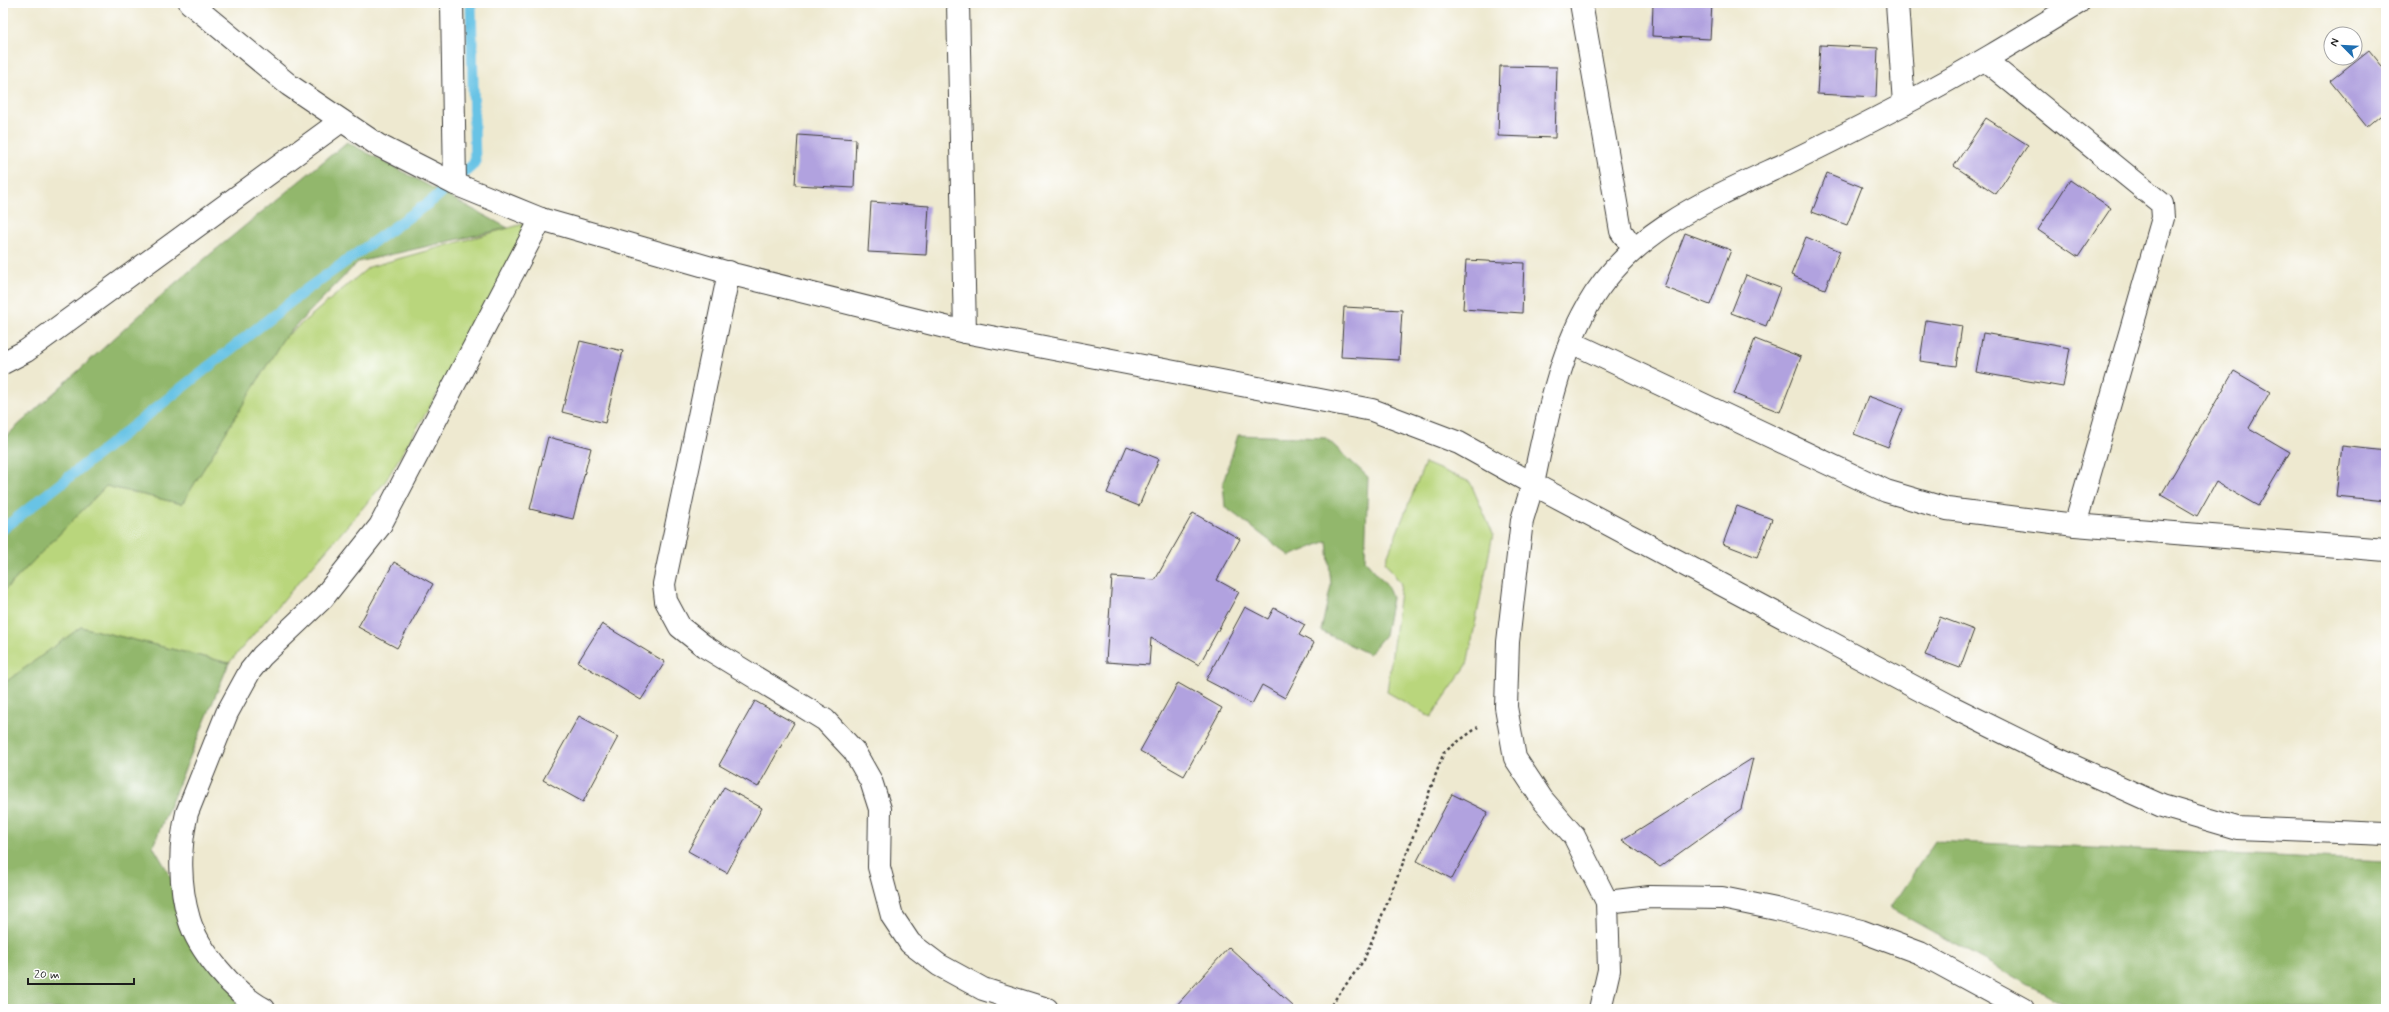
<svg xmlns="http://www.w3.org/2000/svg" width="2389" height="1012" font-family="Mynerve,sans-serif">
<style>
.green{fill:#b9d67c;stroke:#6a794c}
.forest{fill:#92b76c;stroke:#576a44}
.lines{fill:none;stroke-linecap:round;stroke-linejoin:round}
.stream{stroke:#67c3e5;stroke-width:11}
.building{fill:#b1a2df}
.minor-casing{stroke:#3c3b37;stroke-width:24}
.tertiary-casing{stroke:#3c3b37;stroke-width:24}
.path{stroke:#3c3b37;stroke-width:2.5;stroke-dasharray:3 3;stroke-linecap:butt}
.minor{stroke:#fff;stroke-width:22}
.tertiary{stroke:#fff;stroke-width:22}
</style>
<rect width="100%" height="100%" fill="#fff"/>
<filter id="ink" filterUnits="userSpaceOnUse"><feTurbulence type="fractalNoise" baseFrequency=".025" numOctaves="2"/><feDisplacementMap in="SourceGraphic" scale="8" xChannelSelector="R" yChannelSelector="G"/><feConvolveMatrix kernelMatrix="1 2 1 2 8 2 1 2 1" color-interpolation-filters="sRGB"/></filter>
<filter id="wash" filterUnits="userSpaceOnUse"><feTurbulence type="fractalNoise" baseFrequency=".012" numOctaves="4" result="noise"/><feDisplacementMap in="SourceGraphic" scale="16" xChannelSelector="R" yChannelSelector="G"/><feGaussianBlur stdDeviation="0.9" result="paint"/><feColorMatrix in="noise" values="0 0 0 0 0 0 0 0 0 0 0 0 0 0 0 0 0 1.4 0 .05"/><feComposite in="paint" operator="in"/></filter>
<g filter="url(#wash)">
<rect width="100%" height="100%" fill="#eee9d0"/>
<path class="green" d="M541 219 385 482 229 663 81 627 3 684V592L106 486 182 504 283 339 369 267Z
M1425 463 1470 482 1493 534 1467 665 1431 717 1387 692 1401 584 1385 562Z"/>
<path class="forest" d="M347 142 508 228 358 262 283 339 182 504 106 486 3 592V439L174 284Z
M1238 435 1326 438 1368 477 1365 560 1387 585 1392 598 1385 635 1369 654 1321 631 1331 585 1327 541 1290 556 1225 507 1223 483Z
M81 627 229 663 153 846 237 990 273 1009H3V684Z
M1935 841 2386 861V1009H2072L1890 908Z"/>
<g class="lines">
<path class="stream" d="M3 529 307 289 434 199 475 163 471 3"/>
</g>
<g id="blocks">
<path class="building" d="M1653 3H1712L1710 39 1652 36Z
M1820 45 1878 48 1876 97 1817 94Z
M2369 50 2386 71V111L2367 127 2330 81Z
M1500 66 1557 67 1555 138 1498 136Z
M1986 118 2028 145 1996 194 1954 166Z
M798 135 856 139 854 188 795 185Z
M1827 173 1862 187 1847 225 1812 212Z
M2070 180 2111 208 2078 257 2038 230Z
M871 202 929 206 926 255 868 252Z
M1685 233 1731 250 1710 305 1664 287Z
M1806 237 1840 251 1825 289 1791 275Z
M1466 260 1524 263 1522 313 1463 309Z
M1746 275 1780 288 1766 326 1731 313Z
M1344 307 1402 310 1399 360 1341 357Z
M1926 320 1962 326 1956 366 1920 361Z
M1983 333 2070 348 2063 387 1976 372Z
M1755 339 1801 357 1780 412 1734 394Z
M580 341 623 351 605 423 562 412Z
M2234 371 2270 392 2249 428 2290 452 2258 506 2216 482 2197 516 2161 495Z
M1868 396 1903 409 1888 447 1854 434Z
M548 437 591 448 573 519 530 509Z
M1127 446 1159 459 1139 506 1107 493Z
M2342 446 2386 451V501L2336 496Z
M1737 506 1772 519 1757 557 1723 544Z
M1193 513 1240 539 1217 580 1239 592 1199 665 1151 638 1149 665 1106 662 1112 577 1155 580Z
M394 562 433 584 397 648 358 627Z
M1245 607 1268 619 1274 608 1305 625 1299 635 1314 643 1285 698 1262 685 1252 704 1206 680Z
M1940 617 1974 630 1960 668 1925 655Z
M602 624 665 662 641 700 578 662Z
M1178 683 1222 708 1184 776 1140 751Z
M755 701 794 723 758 787 719 765Z
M579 716 618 737 583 802 543 780Z
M1753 758 1741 809 1660 867 1622 840Z
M724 787 762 808 727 873 688 851Z
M1452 794 1488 812 1452 879 1417 861Z
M1229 947 1294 1007 1292 1009H1178L1175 1007Z"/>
</g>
</g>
<g filter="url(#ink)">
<use href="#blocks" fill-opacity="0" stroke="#3c3b37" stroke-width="1"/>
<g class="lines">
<defs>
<path id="minor" d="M452 3 455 184
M958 3 965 332
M1581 3 1621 231 1633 248
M1897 3 1904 104
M1985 60 2162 204 2163 218 2075 525
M729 272 664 584 666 601 680 627 704 646 825 720 854 751 871 781 880 809 879 867 892 916 910 943 939 965 983 989 1047 1009
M1571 342 1886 491 1947 509 2075 525 2386 550
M3 363 26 351 341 121
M1533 484 1950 706 2053 757 2162 806 2237 828 2386 834
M1607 902 1650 897 1722 898 1776 909 1861 931 1920 953 2023 1009
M264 1009C235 994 198 950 189 919 179 886 179 846 187 813L227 713 250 671 262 656 323 598 380 526 541 219"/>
<path id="tertiary" d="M190 3 289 85 378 145 455 184 541 219 736 275 965 332 1372 410 1459 443 1533 484 1522 520 1508 642 1506 707 1515 758 1542 799 1574 836 1607 902 1609 970 1600 1009
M1533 484C1545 427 1558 358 1587 307 1629 232 1709 199 1783 165 1824 145 1864 125 1904 104 1964 73 2021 38 2078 3"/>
</defs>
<use href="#minor" class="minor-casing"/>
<use href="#tertiary" class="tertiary-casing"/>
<path class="path" d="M1328 1009 1364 960 1405 858 1444 752 1478 727"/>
<use href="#minor" class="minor"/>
<use href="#tertiary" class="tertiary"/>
</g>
</g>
<rect width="2389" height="1012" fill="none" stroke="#fff" stroke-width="16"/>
<g transform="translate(2343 46) rotate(294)"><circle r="19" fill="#ffffff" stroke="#a4a4a4"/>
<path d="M0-3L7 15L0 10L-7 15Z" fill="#1f6fb2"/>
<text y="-6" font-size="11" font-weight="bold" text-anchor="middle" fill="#1c1c1c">N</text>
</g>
<path d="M28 978v6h106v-6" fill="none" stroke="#1c1c1c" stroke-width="2"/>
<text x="34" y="978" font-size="12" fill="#1c1c1c" stroke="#ffffff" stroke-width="3" paint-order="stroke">20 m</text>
</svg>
